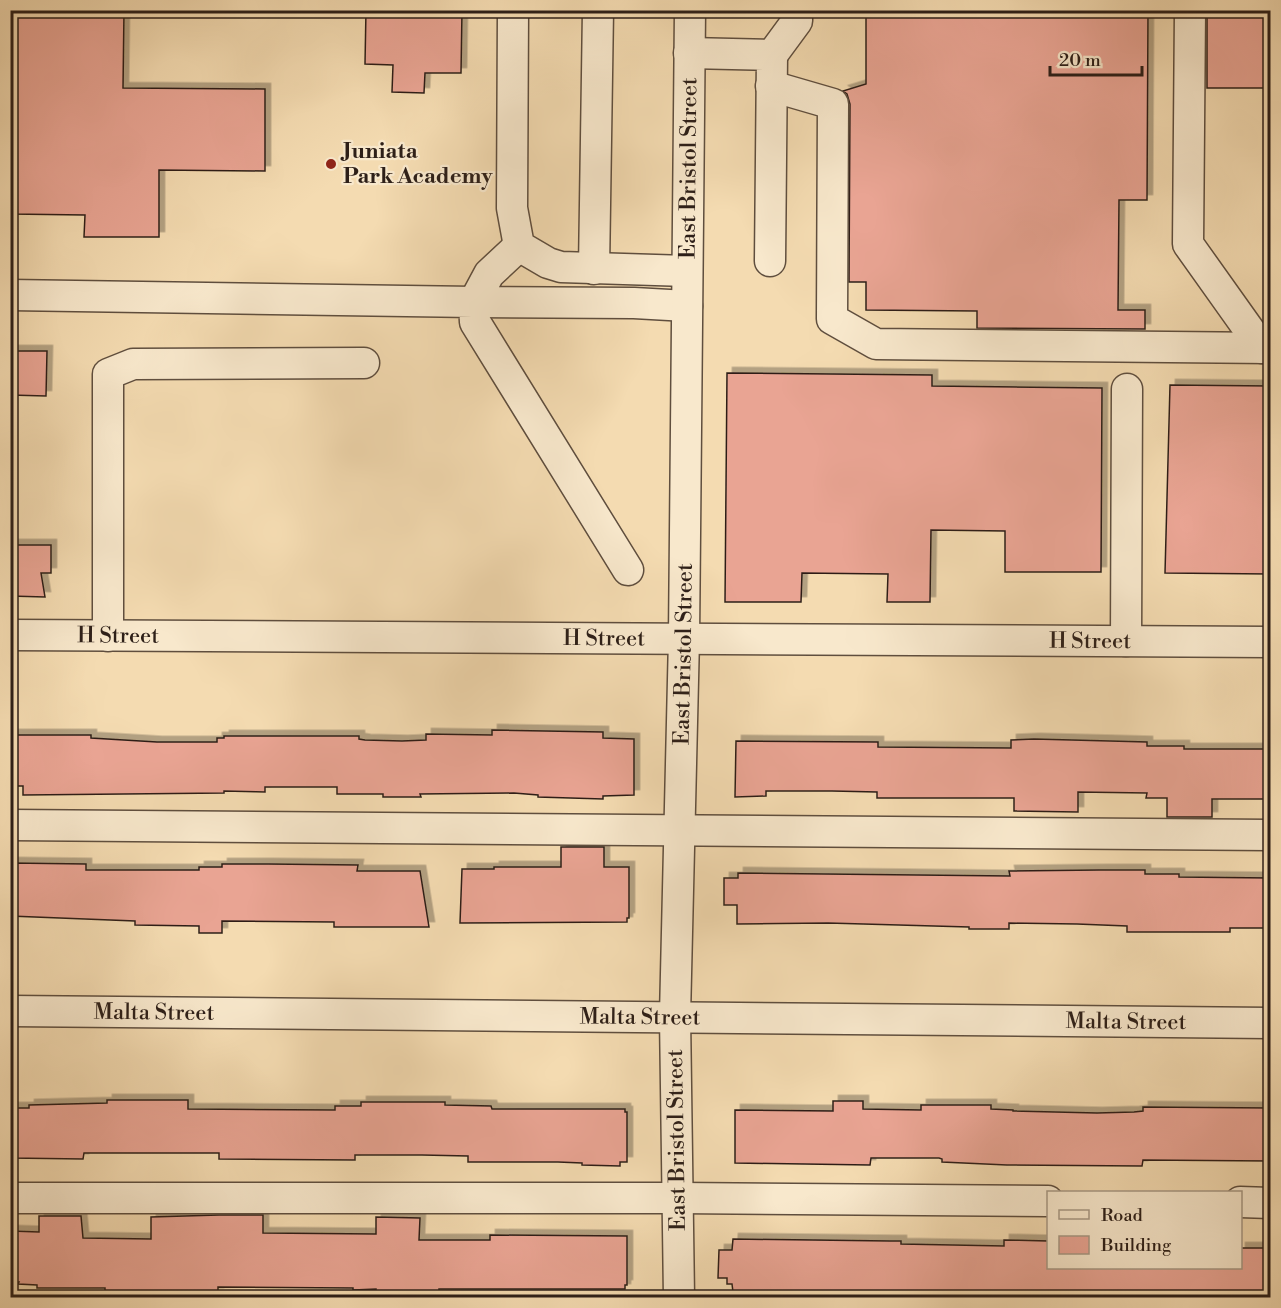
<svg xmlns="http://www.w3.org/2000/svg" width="1281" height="1308" font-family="'Libre Bodoni',serif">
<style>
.building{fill:#e9a493;stroke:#2d1f18;stroke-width:1.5;filter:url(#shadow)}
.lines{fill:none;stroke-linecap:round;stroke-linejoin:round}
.minor-casing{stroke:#5f4e3e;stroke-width:33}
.minor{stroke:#f8e8cc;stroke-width:30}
.poi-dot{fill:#8f2418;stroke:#f8e8cc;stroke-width:2}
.labels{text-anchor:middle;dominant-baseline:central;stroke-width:4.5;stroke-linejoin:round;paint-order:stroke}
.poi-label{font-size:22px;font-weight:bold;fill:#2d1f18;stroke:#f8e8cc;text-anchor:start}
.street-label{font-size:22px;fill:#2d1f18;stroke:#f8e8cc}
</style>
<defs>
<filter id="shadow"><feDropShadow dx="5.5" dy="-5.5" stdDeviation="0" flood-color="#0004"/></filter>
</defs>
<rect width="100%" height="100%" fill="#f4dbb1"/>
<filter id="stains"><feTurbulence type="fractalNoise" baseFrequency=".00333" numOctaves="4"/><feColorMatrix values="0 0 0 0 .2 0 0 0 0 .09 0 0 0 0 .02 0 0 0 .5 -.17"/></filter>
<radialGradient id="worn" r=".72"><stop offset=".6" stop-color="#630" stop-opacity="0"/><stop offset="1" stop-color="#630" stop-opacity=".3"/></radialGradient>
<path class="building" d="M10 10H124L123 88 265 89V171L159 170V237H84L85 215 10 214Z
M366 10H462L461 73H425L424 93 392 92 393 65 365 64Z
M866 10H1148L1147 200H1119L1118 310H1145V329L977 328V311L866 310V282H849L850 104 847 94 843 91 866 84Z
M1207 10H1270V88H1207Z
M10 351H47L46 396 10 395Z
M727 373 932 375V386L1102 388 1101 572H1005V531L931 530 930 602H887L888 574 802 573 801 602H725Z
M1170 385 1270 386V574L1165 573Z
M10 545H51V573H41L45 597 10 596Z
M492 730 603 732V738L634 739V795L603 796V799L538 797V795L514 793 420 794 421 797H383V794H337V787H265V792L224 791V793L23 795V786H10V735H91V738L157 742H217V738H224V736H359V739L365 740 402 741 426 740V734L492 735Z
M1034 739 1147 742V746H1184V749H1270V799H1212V817H1167V798H1146L1147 793 1078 792V812L1014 811V798H877V792L832 791H766V796L735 797 736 741 878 742V747L1011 748V740Z
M561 847H604V867H629V918H627V922L460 923 462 869H494V867H561Z
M10 863 86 864V870H199V867H222V864H268L358 865 357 871H420L429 927H334V922L222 921V933H199V926L135 925V921L10 916Z
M1100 870H1145V874H1179V877L1270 878V928H1230V932H1127V926L1077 924 1009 923V929H969V927L828 923 737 924V905H724V878H738V873L1010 876 1009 871Z
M107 1100H188V1109L335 1110V1106H361V1102H445V1105L491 1106 492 1109H625V1112H627V1162H620V1166L582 1165V1163L558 1162H468V1156L422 1155H355V1160L219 1159V1153H84L83 1159 10 1158V1108H29V1105L107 1103Z
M833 1101H863V1109L921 1110V1105H991V1109L1013 1110V1111L1097 1113 1134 1112 1143 1111V1107L1270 1108V1161L1143 1160 1142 1166 1007 1165 942 1162V1159L939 1158H871L870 1165 735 1163V1110L833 1111Z
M219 1215H263V1233L376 1234V1217L420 1218 419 1240H490V1235L627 1236V1285H625V1289H439V1294L376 1293V1289L353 1290V1288L218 1287V1293L128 1292V1294L105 1293V1288H37V1285L18 1284 19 1282H10V1231L39 1232V1216H81L83 1238 151 1239V1217Z
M733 1239 890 1241H901V1244L1004 1246V1240L1048 1241V1268H1240V1248H1270V1298H1072V1295L1013 1294V1296L988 1298H915L733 1292 732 1284H727V1278H718L719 1250H732Z"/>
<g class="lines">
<defs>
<g id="minor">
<path d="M513 10 512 208 519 246 548 263 561 267 687 271"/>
<path d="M1190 10 1188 244 1262 348"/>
<path d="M689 53 772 55 770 261"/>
<path d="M772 55 797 21V10"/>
<path d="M771 86 833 104 832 319 876 344 1270 348"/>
<path d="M519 246 489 274 474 302 634 303 687 306"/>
<path d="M594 269 598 10"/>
<path d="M10 295 474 302 475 322 628 570"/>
<path id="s1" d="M10 635 1270 642"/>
<path d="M108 636V374L133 364 364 363"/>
<path d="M1126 641 1127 389"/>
<path d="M10 825 1270 835"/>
<path id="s2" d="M10 1011 1270 1023"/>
<path d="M10 1198H678L1048 1201"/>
<path d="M1240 1202 1270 1203"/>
<path id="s3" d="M679 1298 675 1016 684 638 690 10"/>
</g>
</defs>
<use href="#minor" class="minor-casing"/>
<use href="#minor" class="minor"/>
</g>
<circle class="poi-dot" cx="331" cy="164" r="6"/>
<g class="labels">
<g class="poi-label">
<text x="343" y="151">Juniata<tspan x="343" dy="25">Park Academy</tspan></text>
</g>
<g class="street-label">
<text stroke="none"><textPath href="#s3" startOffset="1130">East Bristol Street</textPath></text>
<text stroke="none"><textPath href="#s1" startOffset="108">H Street</textPath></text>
<text stroke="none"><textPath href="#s1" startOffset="594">H Street</textPath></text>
<text stroke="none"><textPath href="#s1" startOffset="1080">H Street</textPath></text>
<text stroke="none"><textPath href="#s3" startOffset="644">East Bristol Street</textPath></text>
<text stroke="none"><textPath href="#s2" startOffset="144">Malta Street</textPath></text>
<text stroke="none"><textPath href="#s2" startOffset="630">Malta Street</textPath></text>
<text stroke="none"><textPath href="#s2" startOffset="1116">Malta Street</textPath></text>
<text transform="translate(677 1140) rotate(-91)">East Bristol Street</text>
</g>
</g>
<rect width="1281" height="1308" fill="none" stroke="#f4dbb1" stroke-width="36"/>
<rect x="12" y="12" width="1257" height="1284" fill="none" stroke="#2d1f18" stroke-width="3"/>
<rect x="18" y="18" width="1245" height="1272" fill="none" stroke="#2d1f18" stroke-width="1.5"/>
<rect x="1047" y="1191" width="195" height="78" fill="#f8e8cc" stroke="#a79884" stroke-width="1.5"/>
<rect x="1059" y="1210" width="30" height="9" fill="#f8e8cc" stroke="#a79884" stroke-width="1.5"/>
<text x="1101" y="1221" font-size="18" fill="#2d1f18">Road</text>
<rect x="1059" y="1236" width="30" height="18" fill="#e9a493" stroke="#a79884" stroke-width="1.5"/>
<text x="1101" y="1251" font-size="18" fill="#2d1f18">Building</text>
<path d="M1050 66v9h92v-9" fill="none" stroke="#2d1f18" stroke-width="3"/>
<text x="1059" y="66" font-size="18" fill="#2d1f18" stroke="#f8e8cc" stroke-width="4.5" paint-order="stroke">20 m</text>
<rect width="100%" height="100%" filter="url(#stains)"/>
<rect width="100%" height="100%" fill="url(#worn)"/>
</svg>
